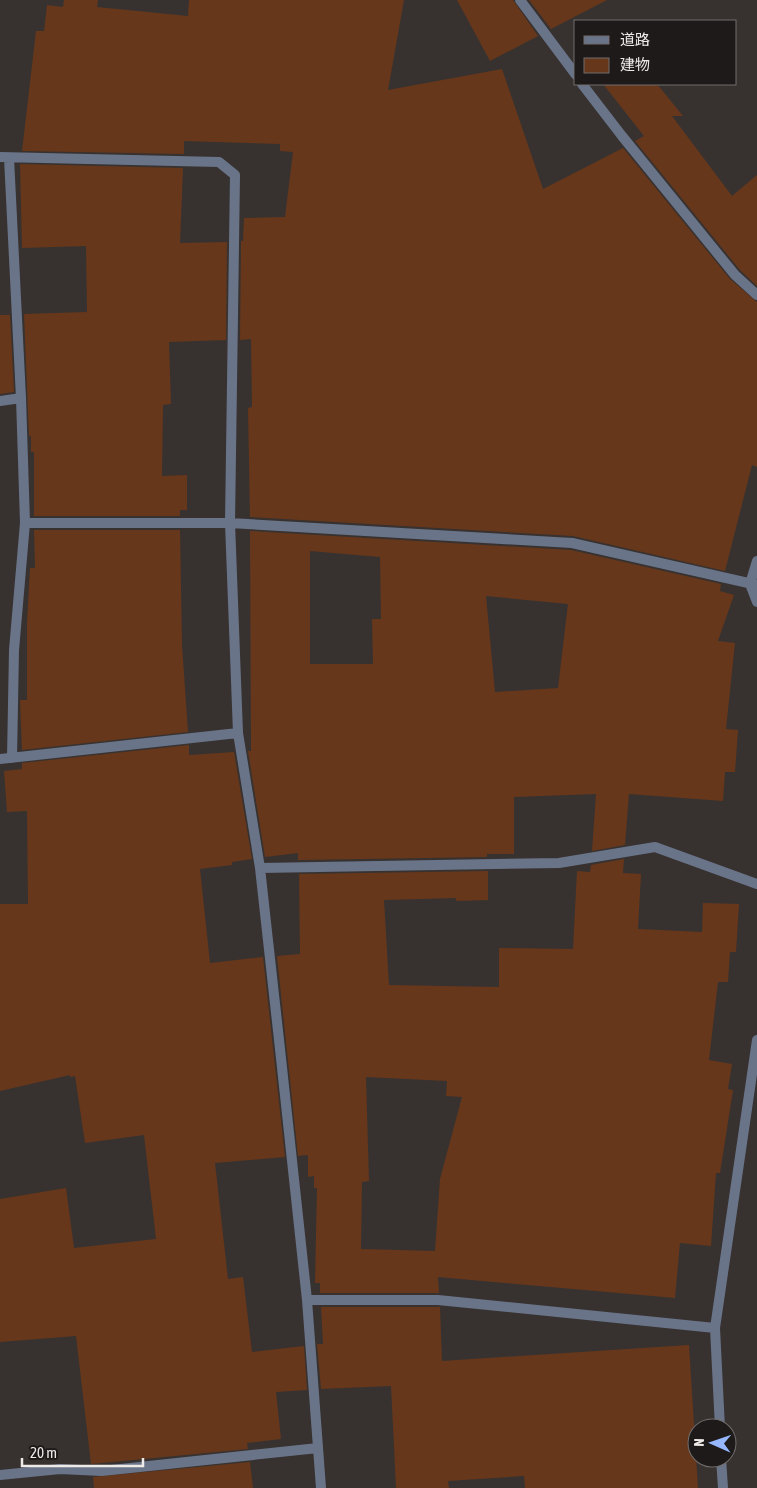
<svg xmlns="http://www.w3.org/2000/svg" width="757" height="1488" font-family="'Asap Condensed','Noto Sans JP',sans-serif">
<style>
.building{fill:#67371b;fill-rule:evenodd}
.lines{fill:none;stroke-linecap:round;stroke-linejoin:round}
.minor{stroke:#6a7489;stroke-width:10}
</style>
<rect width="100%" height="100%" fill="#373230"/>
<path class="building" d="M64 0H98L97 7 188 16 189 0H404L388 90 502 69 543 189 623 148 730 279 757 302V467L752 465 725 571 573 536 250 517 248 408 252 407 251 339 240 340 241 241H243L244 218 285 217 293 152 280 151V144L184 141V154L22 151 36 31H44L47 5 63 7Z
M457 0H513L538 36 490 61Z
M529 0H607L551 29Z
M603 84H657L683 116H672L732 196 757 175V286L740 270 635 141 644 136Z
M20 164 183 168 180 243 227 242 226 340 169 342 171 404 163 405 162 476 187 475V510H180V516H34V452H31V436H29L24 314 87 312 86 246 22 248Z
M0 315H10L14 392 0 394Z
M34 530H180L182 645 188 732 22 750 20 700H27V623L30 568H35Z
M250 531 571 550 721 584 720 591 734 595 718 641 735 643 726 729 738 730 735 772H725L723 801 629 794 625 845 592 851 596 794 514 797V854H487V857L298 860V853L265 857 248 751H251ZM310 551 380 557 381 619H372L373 664H310ZM486 596 568 604 558 688 495 692Z
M189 745V755L234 752 252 859 232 862V865L200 869 210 963 263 957 285 1157 215 1163 228 1279 243 1277 252 1352 304 1346 307 1390 276 1392 281 1439 247 1443 248 1449 91 1464 76 1336 0 1342V1199L66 1188 74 1248 156 1239 144 1135 85 1143 75 1076 70 1077V1075L0 1091V904H28L27 811 7 812 4 771 22 769V763Z
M624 859 623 873 641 874 638 929 702 932 703 903 739 904 736 952H730L728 982H718L709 1060 732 1064 728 1089 733 1090 720 1173H716L711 1246 680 1243 675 1298 438 1277 439 1293H320V1283H315L317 1188H314V1176L308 1177V1155L298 1156 277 956 300 954 299 874 488 871V900L456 901V898L384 900 389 985 499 987V948L573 949 577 871 590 872 591 865ZM366 1077 447 1081 446 1096 462 1097 440 1179 435 1251 361 1249 362 1182 369 1181Z
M321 1307H440L442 1361 689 1345 698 1488H525L524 1476 448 1481 449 1488H396L391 1386 321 1389 317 1344H323Z
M250 1462 253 1488H94L93 1477Z"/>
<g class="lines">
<path class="minor" d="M520 0 576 75
M582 84 622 136 735 275 757 295
M0 157 219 162 235 175 230 523 238 733 260 868 280 1049 307 1300 321 1488
M9 158 21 398 25 523 14 650 12 758
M0 401 21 398
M25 523H230L572 543 757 585
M757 561 750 584 757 602
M0 759 238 733
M260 868 559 863 655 847 757 884
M307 1300H438L715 1328
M720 1428 715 1328 757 1040
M721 1458 723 1488
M0 1475 60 1469 102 1471 318 1448"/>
</g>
<rect x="574" y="20" width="162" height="65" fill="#1d1a19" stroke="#706d6c"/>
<rect x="584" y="36" width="25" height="8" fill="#6a7489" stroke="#706d6c"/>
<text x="620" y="45" font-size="15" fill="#edeae8">道路</text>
<rect x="584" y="58" width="25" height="15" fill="#67371b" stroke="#706d6c"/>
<text x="620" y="70" font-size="15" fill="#edeae8">建物</text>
<g transform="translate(712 1443) rotate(272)"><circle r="24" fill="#1d1a19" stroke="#706d6c"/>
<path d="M0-4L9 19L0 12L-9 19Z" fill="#96b6fd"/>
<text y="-8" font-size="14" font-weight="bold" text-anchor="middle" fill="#edeae8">N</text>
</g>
<path d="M22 1458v8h121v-8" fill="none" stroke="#edeae8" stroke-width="2.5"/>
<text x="30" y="1458" font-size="15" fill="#edeae8" stroke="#1d1a19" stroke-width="4" paint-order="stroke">20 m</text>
</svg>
